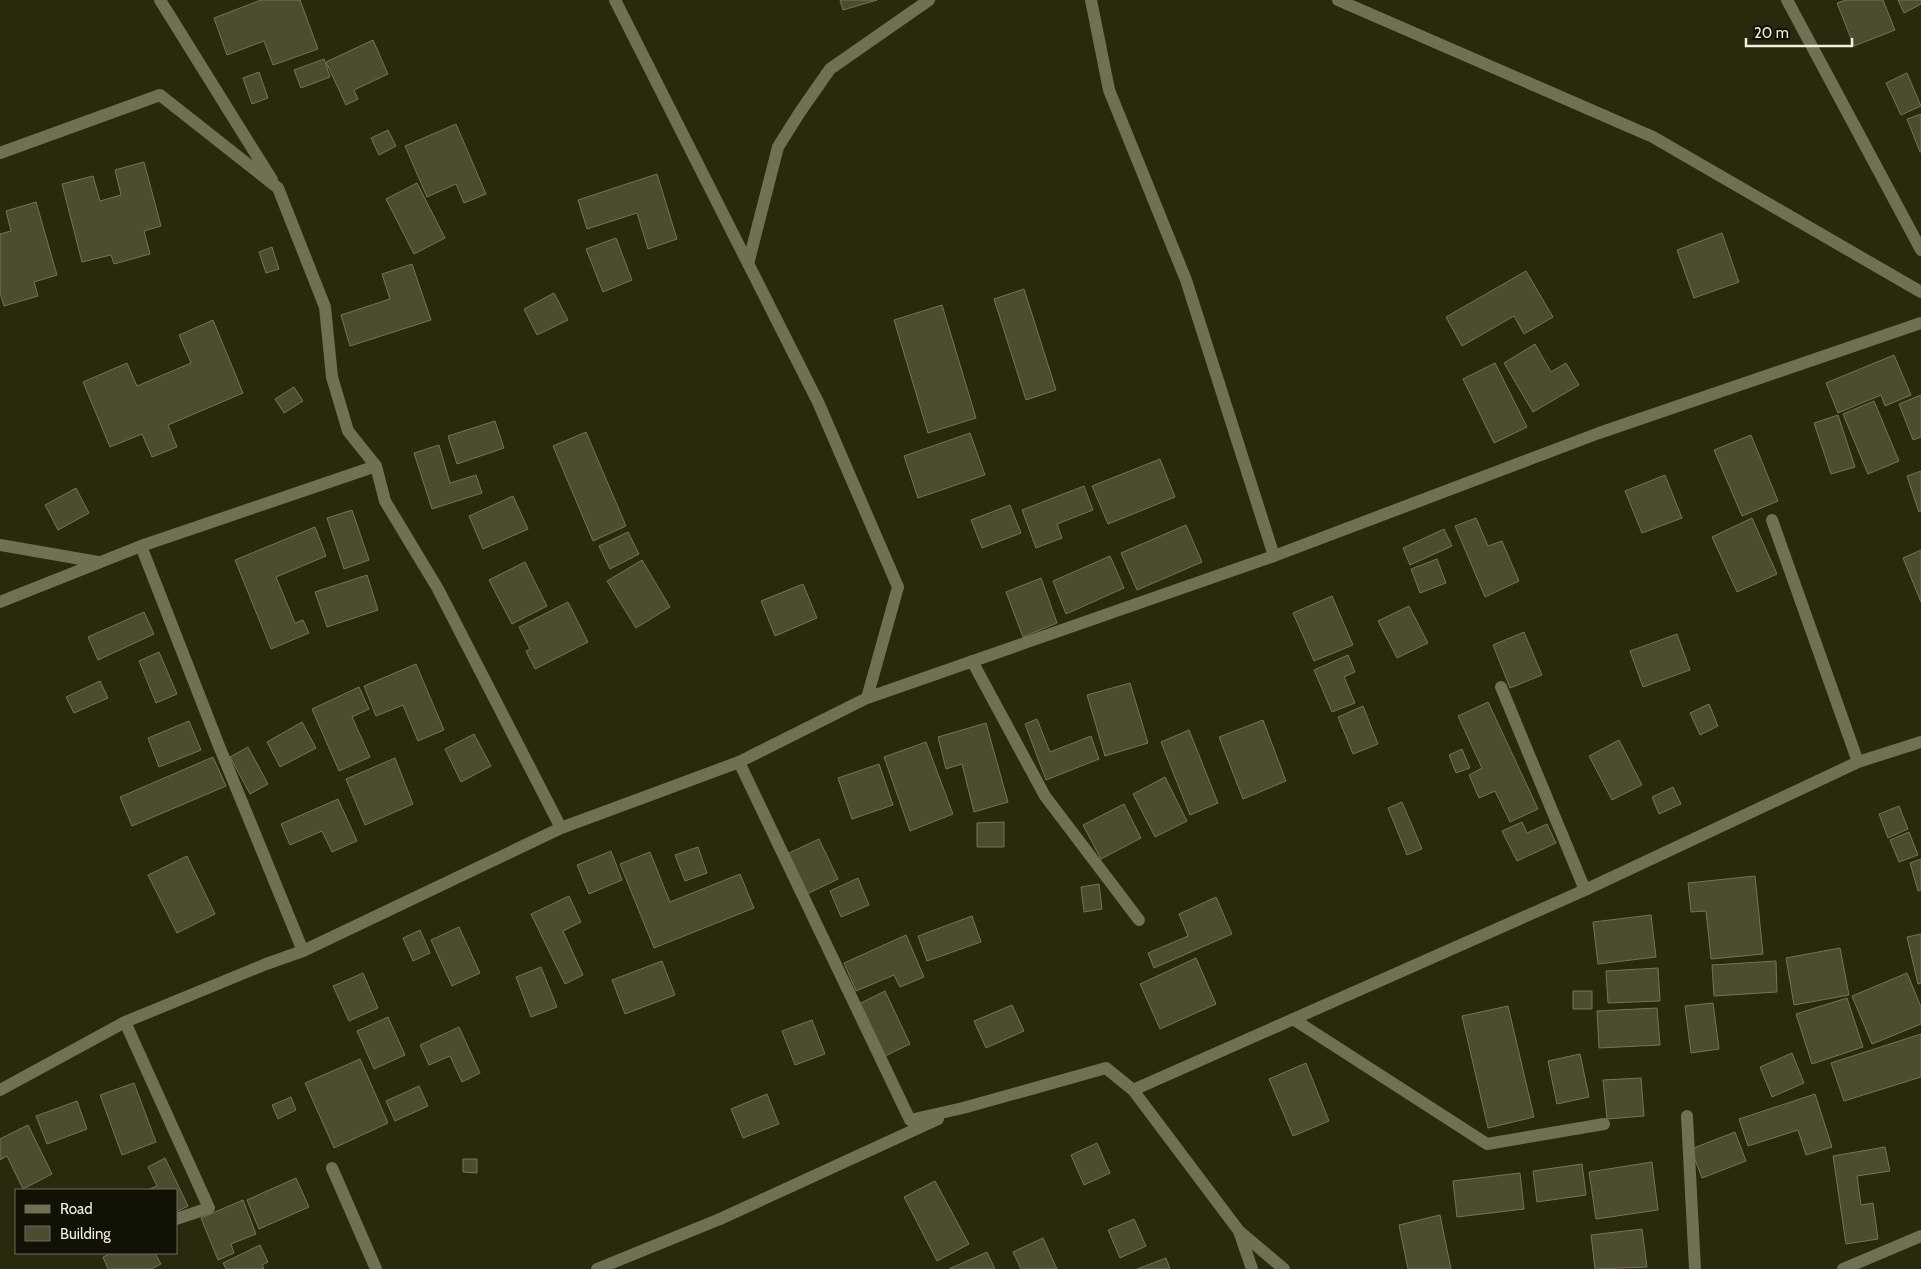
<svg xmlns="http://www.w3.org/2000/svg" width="1921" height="1269" font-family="Cabin,sans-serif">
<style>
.building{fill:#4e4c30;stroke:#767457}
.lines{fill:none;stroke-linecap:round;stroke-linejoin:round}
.minor{stroke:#727052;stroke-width:12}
</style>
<rect width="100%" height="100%" fill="#2a280d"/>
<path class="building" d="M261 0H300L318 49 273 65 264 41 227 55 214 18Z
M840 0H877L843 10Z
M1846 0H1883L1895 30 1854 46 1837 3Z
M1898 0H1921V4L1904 13Z
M373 40 388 74 354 90 358 99 346 105 326 62Z
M324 59 330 77 301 88 294 70Z
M259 72 268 98 252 104 243 78Z
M1907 73 1921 106 1901 115 1886 83Z
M1921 114V152H1920L1907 119Z
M456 124 486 194 464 203 456 184 427 197 405 146Z
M388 130 396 146 379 155 371 138Z
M144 162 161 226 144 231 150 254 114 264 111 255 82 262 62 184 93 176 100 201 121 195 115 170Z
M657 174 677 239 648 249 637 213 587 229 578 200Z
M417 183 445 238 414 254 386 199Z
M36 202 57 275 34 282 38 296 4 306 0 293V234L11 231 6 211Z
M1722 233 1739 282 1694 298 1677 250Z
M616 238 632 280 603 292 586 249Z
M272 247 279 269 266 273 259 252Z
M412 264 431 320 350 346 341 315 390 299 382 274Z
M1526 271 1553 317 1524 334 1514 316 1462 346 1446 317Z
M1024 289 1056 390 1026 400 994 299Z
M554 293 568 320 537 335 524 309Z
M942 305 976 418 928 433 894 320Z
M213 320 243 393 168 425 177 447 152 457 142 434 110 447 83 382 127 363 137 386 191 363 179 335Z
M1535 344 1551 372 1566 363 1579 385 1533 412 1504 363Z
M1894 355 1911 395 1885 406 1881 395 1838 413 1826 383Z
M1495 363 1527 427 1494 443 1463 379Z
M294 387 303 401 284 413 275 399Z
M1921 395V437L1913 440 1899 404Z
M1874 401 1899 461 1868 474 1843 414Z
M1838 415 1855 467 1831 474 1814 423Z
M495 421 504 448 457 464 448 436Z
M586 432 626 526 593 541 553 446Z
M970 433 985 475 918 498 904 456Z
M1751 435 1778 501 1742 516 1714 450Z
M439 445 450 483 476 475 482 493 432 509 414 453Z
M1160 459 1175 497 1108 524 1092 486Z
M1921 471V511L1919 512 1907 476Z
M1665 475 1682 518 1642 533 1625 491Z
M1084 486 1093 510 1057 524 1062 538 1036 548 1022 510Z
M76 488 89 513 58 530 45 505Z
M513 496 528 529 483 549 469 516Z
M1010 505 1021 533 982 548 971 520Z
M352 510 369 560 344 569 327 518Z
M1476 518 1488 546 1502 541 1519 581 1485 597 1455 526Z
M1752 518 1777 574 1737 592 1712 537Z
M1186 525 1202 562 1137 590 1121 553Z
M315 527 326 556 276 577 295 623 303 620 309 633 271 649 235 560Z
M1444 529 1452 546 1410 565 1403 548Z
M628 532 639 554 610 569 599 546Z
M1921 550V602L1903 558Z
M1110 556 1124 588 1066 614 1053 581Z
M1437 559 1446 583 1420 593 1411 569Z
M642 560 670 607 636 628 607 581Z
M525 562 547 606 512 624 489 580Z
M367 575 378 610 327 627 315 592Z
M1041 578 1057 623 1023 637 1006 592Z
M803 584 817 618 775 636 761 601Z
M1332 596 1353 645 1314 661 1293 613Z
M568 602 588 642 535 669 526 651 530 649 519 627Z
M1409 606 1428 643 1397 658 1378 621Z
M144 612 154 634 98 660 88 637Z
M1524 632 1542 675 1510 688 1493 645Z
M1677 634 1690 670 1643 687 1630 651Z
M159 652 177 694 156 703 139 661Z
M1348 655 1355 672 1344 677 1355 703 1332 712 1314 670Z
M416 664 444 730 418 741 403 705 376 716 364 686Z
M100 681 108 698 74 713 66 697Z
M1130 683 1148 743 1105 756 1087 695Z
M359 687 369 709 352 717 370 757 339 771 312 709Z
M1488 702 1538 809 1510 822 1495 791 1479 798 1469 775 1482 768 1458 716Z
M1709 704 1718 726 1700 735 1690 713Z
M1363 706 1378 744 1353 754 1338 717Z
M1037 719 1050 752 1091 736 1099 759 1046 780 1025 724Z
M1263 720 1286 781 1243 799 1219 737Z
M189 721 201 750 159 767 148 738Z
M302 722 316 748 280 767 267 742Z
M986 723 1008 802 974 812 962 764 946 769 938 737Z
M1189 730 1218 803 1190 815 1161 742Z
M474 734 491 766 461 782 445 749Z
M1619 740 1642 785 1612 800 1589 756Z
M926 742 953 814 910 831 884 757Z
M248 747 268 784 250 794 230 757Z
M1462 749 1470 768 1456 773 1449 755Z
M213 757 226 786 132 826 120 797Z
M395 758 413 804 365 825 346 779Z
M879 764 893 805 852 819 838 778Z
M1165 777 1187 821 1155 837 1133 794Z
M1673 787 1681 804 1659 814 1652 797Z
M338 799 357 841 332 852 322 831 290 845 281 824Z
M1402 802 1422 849 1407 855 1388 808Z
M1124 804 1141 838 1101 859 1083 825Z
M1899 806 1908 829 1888 838 1879 814Z
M1004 822V847H977V823Z
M1522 822 1527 833 1547 824 1556 843 1517 861 1502 831Z
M1909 832 1918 855 1899 862 1890 840Z
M819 839 838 879 807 894 787 854Z
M698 847 707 873 685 881 675 855Z
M611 851 622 880 589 894 577 865Z
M650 852 670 902 740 874 754 908 654 948 620 864Z
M187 856 215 914 177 933 148 875Z
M1921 859V890L1918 891 1910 863Z
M1755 876 1763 954 1711 959 1706 911 1691 912 1688 883Z
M858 878 869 905 841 917 830 891Z
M1099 884 1102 909 1084 912 1081 887Z
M569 896 581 922 563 931 583 975 565 984 531 914Z
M1216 897 1232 934 1154 968 1148 953 1188 936 1179 914Z
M1651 915 1656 957 1598 964 1593 922Z
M972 916 981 942 927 961 918 936Z
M459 927 480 973 452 986 431 940Z
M420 930 430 953 413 961 403 938Z
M1921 934V983L1918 984 1907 937Z
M906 935 924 977 900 987 894 975 856 991 844 963Z
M1840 948 1849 995 1794 1005 1786 958Z
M1196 958 1216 1004 1160 1029 1140 984Z
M662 961 675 995 625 1014 612 980Z
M1776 961 1777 992 1714 996 1712 965Z
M541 967 557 1007 531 1017 516 977Z
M1658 968 1660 1001 1608 1003 1606 971Z
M363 973 378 1008 349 1021 333 986Z
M1907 973 1921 1007V1024L1872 1044 1852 996Z
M885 991 910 1044 883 1057 859 1004Z
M1573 991H1592V1009H1573Z
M1847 998 1863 1047 1812 1064 1796 1014Z
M1713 1003 1719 1049 1691 1053 1685 1006Z
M1012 1005 1024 1031 986 1048 974 1021Z
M1508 1006 1534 1117 1488 1128 1462 1016Z
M1657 1008 1660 1045 1599 1048 1597 1011Z
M388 1017 405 1055 374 1069 357 1031Z
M812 1020 825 1054 795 1065 782 1031Z
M459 1027 480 1073 462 1082 450 1056 429 1065 420 1045Z
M1921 1034V1077L1844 1101 1831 1063Z
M1792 1053 1804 1083 1772 1097 1760 1067Z
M1580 1054 1589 1097 1557 1104 1548 1061Z
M360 1059 388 1123 334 1148 305 1083Z
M1306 1063 1329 1121 1293 1136 1269 1079Z
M1641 1078 1644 1116 1607 1119 1603 1080Z
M134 1083 156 1142 122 1155 100 1095Z
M419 1086 428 1106 395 1121 386 1101Z
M767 1094 779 1124 743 1138 731 1109Z
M1815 1094 1832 1147 1806 1155 1798 1130 1748 1146 1739 1119Z
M291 1097 296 1110 278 1119 272 1105Z
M77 1101 87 1129 47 1144 36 1116Z
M28 1125 52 1174 23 1189 7 1156 0 1160V1139Z
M1735 1132 1746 1161 1702 1178 1691 1149Z
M1097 1143 1110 1173 1084 1185 1071 1155Z
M1885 1147 1890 1171 1857 1176 1861 1205 1873 1203 1878 1239 1846 1244 1833 1156Z
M165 1158 188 1206 176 1212V1190H147L157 1186 148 1167Z
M463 1159H477V1173L463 1172Z
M1652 1162 1658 1210 1596 1219 1589 1172Z
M1582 1164 1586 1195 1537 1202 1533 1171Z
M1520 1173 1524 1209 1457 1217 1453 1181Z
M296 1178 309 1207 259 1229 247 1200Z
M935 1181 969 1244 937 1261 904 1197Z
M243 1200 256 1234 231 1244 234 1253 218 1260 201 1218Z
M1440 1215 1451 1269H1408L1399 1225Z
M1134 1219 1146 1246 1120 1258 1108 1230Z
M1642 1229 1647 1267 1595 1269 1591 1235Z
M1043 1238 1057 1269H1021L1013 1252Z
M260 1245 268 1262 262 1265 264 1269H226L223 1263Z
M987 1252 995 1269H949Z
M112 1253H155L161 1264 151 1269H108L103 1257Z
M1166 1258 1170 1269H1137Z"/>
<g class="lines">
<path class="minor" d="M160 0 272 180
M615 0 818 402 898 587 867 698 739 762 910 1120 963 1108 1106 1068 1133 1090 1239 1231 1252 1269
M1091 0 1109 90 1186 280 1274 556
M1338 0 1653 137 1921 292
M1787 0 1921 250
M0 153 160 95 278 188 325 307 332 377 348 431 376 466 385 501 438 589 561 828
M748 264 778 147 800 112 830 69 929 0
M1772 520 1858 762
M0 545 98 562
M141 546 219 746 303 951
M0 602 141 546 376 466
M972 661 1045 796 1139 920
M1501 687 1585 890
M867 698 1274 556 1599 433 1921 323
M1293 1019 1487 1144 1604 1124
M125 1022 209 1208 176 1219
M0 1090 125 1022 266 964 303 951 561 828 739 762
M1133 1090 1585 890 1858 762 1921 742
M1687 1116 1695 1269
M332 1168 376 1269
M1239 1231 1284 1269
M597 1269 720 1219 938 1119
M1843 1269 1921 1236"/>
</g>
<rect x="15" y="1189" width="162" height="65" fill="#111106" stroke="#6b6a5d"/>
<rect x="25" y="1205" width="25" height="8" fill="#727052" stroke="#6b6a5d"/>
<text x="60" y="1214" font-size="15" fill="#f1f0e0">Road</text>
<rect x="25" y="1226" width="25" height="15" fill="#4e4c30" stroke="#6b6a5d"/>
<text x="60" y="1239" font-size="15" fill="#f1f0e0">Building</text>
<path d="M1746 38v8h106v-8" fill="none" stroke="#f1f0e0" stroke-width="2.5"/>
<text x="1754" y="38" font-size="15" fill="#f1f0e0" stroke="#111106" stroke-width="4" paint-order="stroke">20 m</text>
</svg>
